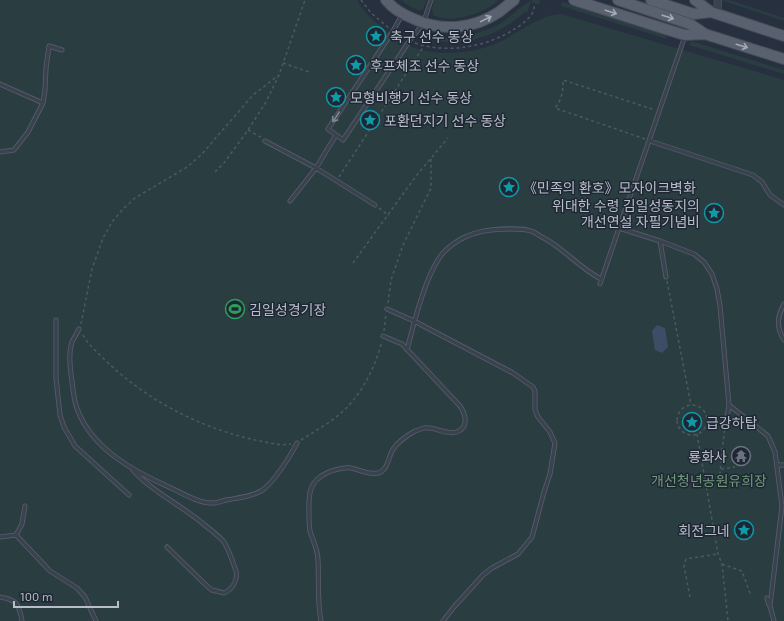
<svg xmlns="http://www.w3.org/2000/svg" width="784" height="621" font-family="'Exo 2','Noto Sans KR',sans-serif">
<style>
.green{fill:#2a3e41}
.water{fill:#3d4d66}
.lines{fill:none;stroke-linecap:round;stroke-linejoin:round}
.service-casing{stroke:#59606c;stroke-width:5}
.minor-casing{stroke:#59606c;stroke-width:8}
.primary-casing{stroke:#444b58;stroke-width:12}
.path{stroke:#495b5f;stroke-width:1.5;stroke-dasharray:3 3;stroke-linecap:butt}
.service{stroke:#3b424f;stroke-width:3.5}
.minor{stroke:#3b424f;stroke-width:7}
.primary{stroke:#59616f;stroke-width:10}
.oneway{stroke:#a4abb7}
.oneway2{stroke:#7f8692}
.labels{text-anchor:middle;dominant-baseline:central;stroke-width:3;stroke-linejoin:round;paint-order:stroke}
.poi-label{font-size:14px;fill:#b7bec9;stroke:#1f2734;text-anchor:start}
.park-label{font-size:14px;fill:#70997a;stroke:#1f2734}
</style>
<rect width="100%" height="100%" fill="#27303f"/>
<path class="green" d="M0 0H357C367 18 384 30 401 40 405 43 410 47 414 48 441 56 470 54 495 44 516 35 538 15 561 14L784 80V621H0Z
M401 0H427L423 9 420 11 411 7Z
M434 0H499C485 13 452 25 433 15L432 9Z
M533 0H540L539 5 531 2 527 13 525 12C498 36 464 48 429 39 436 36 443 38 450 38 462 37 473 35 483 31 492 28 501 24 508 18 516 12 523 4 533 0Z
M721 0H729L784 18V21Z
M562 2 662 33 665 35 667 39 561 6Z
M691 42H694L784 70V74L689 45Z"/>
<path class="water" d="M657 325 665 328 668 347 662 353 655 350 652 331Z"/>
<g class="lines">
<defs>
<path id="service" d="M402 15 393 31 328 129 343 140 410 40 423 24 431 0
M0 84 43 103
M265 141 316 168 375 205
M650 141 753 175 762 182 770 195 784 205
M0 152 14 150 28 132 43 103 45 90 46 68 49 46 62 50
M290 201 316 168 336 135
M660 241 694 254 704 262 712 274 717 289 720 306 729 405 726 423
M666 277 660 241 619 228 685 36
M600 284 619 228
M784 304C777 317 776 327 784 340
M387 309 414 321 513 373 533 387 535 391V410L538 417 550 432 555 443 550 474 544 492 532 537 518 554 492 568 483 575 454 607 443 621
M56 320V378L60 415 64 427 75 446 129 495
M79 329C77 333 74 338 72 342 68 354 70 369 72 381 73 391 74 402 78 411 93 449 133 471 169 487 182 493 199 504 214 503 218 503 222 501 226 500 237 498 250 497 261 491 273 484 291 455 297 443
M407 350C413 326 427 268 445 251 457 239 474 232 491 230 501 229 522 228 531 231 535 232 538 235 542 237 564 248 579 268 601 279
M729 405 768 436 775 452 782 506 770 606 774 621
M777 465H784
M133 470C151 491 184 507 206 526 212 531 219 536 224 542 229 550 233 562 236 571 238 580 233 589 224 593L212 590 208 587 167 547
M16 535 50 571 77 588 85 597 96 621
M0 537 16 535 22 524 25 506
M0 597C17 600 19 604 22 621
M767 598 769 605
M321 621C317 601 319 581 318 560 318 550 313 541 310 531 309 526 309 521 309 516 309 502 307 486 320 477 328 471 342 467 351 468 360 470 369 475 378 473 389 470 388 455 394 448 399 441 408 435 415 431 418 430 421 429 424 428 436 426 455 441 464 426 467 419 464 412 460 406L402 344 383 336"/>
<path id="minor" d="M717 14 718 0"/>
<path id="primary" d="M386 0C393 9 404 15 414 19 442 32 474 29 499 12 504 8 509 4 514 0
M574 0 678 33 685 35 705 34 784 59
M618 0 690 24 705 34
M651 0 694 14 711 12 784 36
M695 0 711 12"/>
</defs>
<use href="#service" class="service-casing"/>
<use href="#minor" class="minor-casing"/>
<use href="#primary" class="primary-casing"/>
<path class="path" d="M361 0 371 13 389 28
M397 33 406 38
M415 43C446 54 486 47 513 30 520 26 528 20 532 14 533 11 534 8 535 5
M283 63 309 72
M248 130 262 138
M645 139 555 108C562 99 563 92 563 80L655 110
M215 172 224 163 248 130 266 102 279 75 305 0
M339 177 424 46
M379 208 389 216
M353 263 416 176 448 138
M667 281 691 405
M388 303 391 280 403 245 431 188V159
M81 324 92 269 103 238 112 222 124 208 135 198 187 167 201 155 253 95 279 75
M384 331 386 313
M83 335C87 343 94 349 100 355 143 399 201 429 260 441 270 443 281 446 291 444
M677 420a15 15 0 1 1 30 0a15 15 0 1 1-30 0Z
M697 434 718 554 722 564 728 621
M301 440C315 431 330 423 342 412 363 393 375 367 382 341
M721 469 735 467
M705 482 718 479 720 473 722 450 725 427
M722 564 742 571 751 596
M690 597 684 566 686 559 718 554"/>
<use href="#service" class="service"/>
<use href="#minor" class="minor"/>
<use href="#primary" class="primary"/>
</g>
<defs><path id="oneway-shaft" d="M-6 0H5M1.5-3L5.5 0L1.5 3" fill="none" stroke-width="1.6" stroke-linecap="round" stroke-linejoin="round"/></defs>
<g class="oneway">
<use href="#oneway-shaft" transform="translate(611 12) rotate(18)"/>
<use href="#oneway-shaft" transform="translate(668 17) rotate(18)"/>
<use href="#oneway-shaft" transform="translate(486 19) rotate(-26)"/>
<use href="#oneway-shaft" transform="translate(742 46) rotate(17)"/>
</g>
<use class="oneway2" href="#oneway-shaft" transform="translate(336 117) rotate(123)"/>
<defs>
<symbol id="sight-ring" viewBox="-11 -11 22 22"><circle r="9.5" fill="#1f2734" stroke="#0f9aa8" stroke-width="1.5"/><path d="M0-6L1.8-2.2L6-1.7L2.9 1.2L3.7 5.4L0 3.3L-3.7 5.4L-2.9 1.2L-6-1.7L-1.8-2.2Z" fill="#0f9aa8"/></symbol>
<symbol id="stadium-ring" viewBox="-11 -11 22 22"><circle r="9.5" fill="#1f2734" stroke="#2e9e5b" stroke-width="1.5"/><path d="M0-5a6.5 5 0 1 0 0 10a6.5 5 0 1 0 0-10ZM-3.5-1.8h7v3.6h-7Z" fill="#2e9e5b"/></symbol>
<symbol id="temple-ring" viewBox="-11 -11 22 22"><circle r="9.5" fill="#1f2734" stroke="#6b7280" stroke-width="1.5"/><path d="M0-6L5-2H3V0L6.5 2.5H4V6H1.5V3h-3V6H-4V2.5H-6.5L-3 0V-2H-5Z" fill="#6b7280"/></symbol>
</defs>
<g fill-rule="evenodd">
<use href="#sight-ring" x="365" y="25" width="22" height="22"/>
<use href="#sight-ring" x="345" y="54" width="22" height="22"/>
<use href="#sight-ring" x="325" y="86" width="22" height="22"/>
<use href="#sight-ring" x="359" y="109" width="22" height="22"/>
<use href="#sight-ring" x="498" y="176" width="22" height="22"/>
<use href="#sight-ring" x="703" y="202" width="22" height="22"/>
<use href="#stadium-ring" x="224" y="298" width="22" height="22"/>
<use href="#sight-ring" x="681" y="411" width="22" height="22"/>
<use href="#temple-ring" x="730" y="445" width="22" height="22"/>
<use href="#sight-ring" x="733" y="519" width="22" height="22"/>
</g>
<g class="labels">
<g class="poi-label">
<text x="390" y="36">축구 선수 동상</text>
<text x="370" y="65">후프체조 선수 동상</text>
<text x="350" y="97">모형비행기 선수 동상</text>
<text x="384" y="120">포환던지기 선수 동상</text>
<text x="523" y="187">《민족의 환호》모자이크벽화</text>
<text x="700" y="205" text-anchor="end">위대한 수령 김일성동지의<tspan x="700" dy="16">개선연설 자필기념비</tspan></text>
<text x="249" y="309">김일성경기장</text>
<text x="706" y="422">급강하탑</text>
<text x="727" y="456" text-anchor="end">룡화사</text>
<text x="730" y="530" text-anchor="end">회전그네</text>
</g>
<g class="park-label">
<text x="709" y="480">개선청년공원유희장</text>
</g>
</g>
<path d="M14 601v6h104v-6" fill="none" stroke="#b7bec9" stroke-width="2"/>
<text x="20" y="601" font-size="12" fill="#b7bec9" stroke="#1f2734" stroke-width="3" paint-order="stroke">100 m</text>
</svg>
